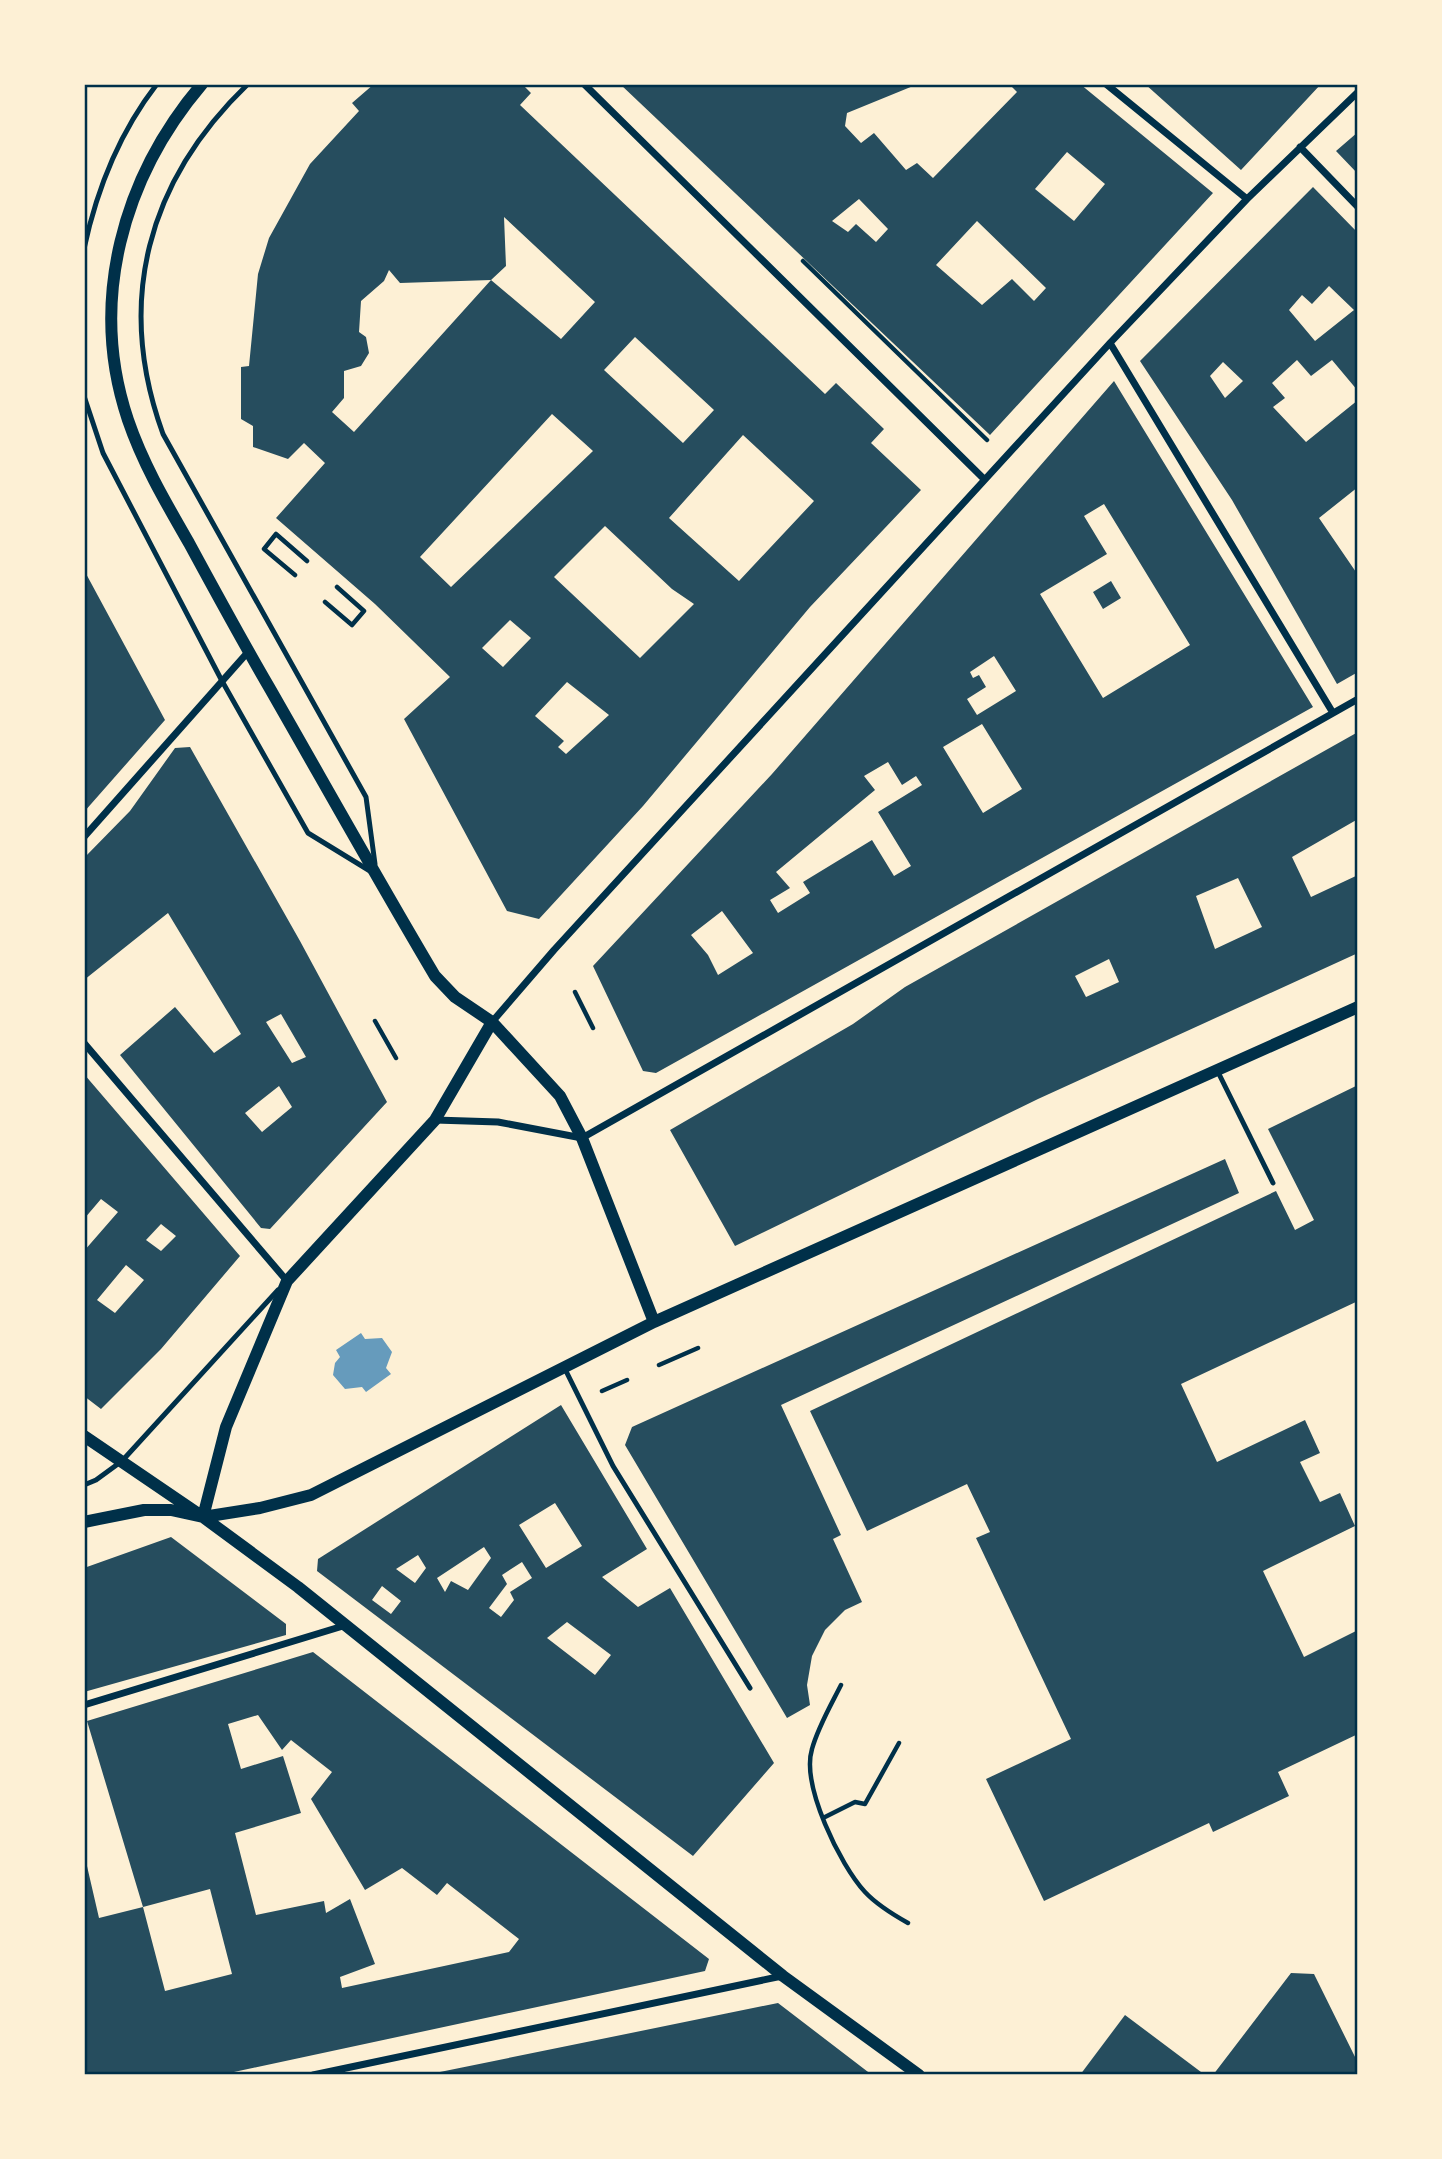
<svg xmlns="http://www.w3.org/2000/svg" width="1442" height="2159" font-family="Inter,sans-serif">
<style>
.water{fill:#669bbc}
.building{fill:#264d5e;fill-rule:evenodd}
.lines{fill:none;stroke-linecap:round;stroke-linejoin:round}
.path{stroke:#003049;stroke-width:4.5}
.service{stroke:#003049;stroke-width:5}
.minor{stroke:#003049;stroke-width:7}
.tertiary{stroke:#003049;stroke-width:12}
.neatline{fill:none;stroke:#003049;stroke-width:2.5}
</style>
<rect width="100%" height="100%" fill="#fdf0d5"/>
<path class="water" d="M361 1333 365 1339 382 1338 392 1352 386 1368 391 1374 366 1392 362 1387 345 1389 333 1375 335 1363 340 1357 336 1350Z"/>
<path class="building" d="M374 84H522L531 93 520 105 825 394 836 383 884 429 871 443 921 490 810 607 643 806 539 919 507 911 404 719 450 677 375 604 276 518 325 463 304 443 288 459 253 447V426L241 419V367L249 366 258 274 269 238 310 164 359 111 352 103ZM504 217 595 302 561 339 491 280 354 432 332 412 344 398V371L361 366 369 353 366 337 359 332 361 301 384 281 389 270 400 283 491 280 506 266ZM635 337 714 410 683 443 604 370ZM552 414 593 451 451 587 420 557ZM743 435 814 501 739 581 669 518ZM605 526 672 589 694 604 640 658 554 577ZM510 620 531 638 503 667 482 648ZM567 682 609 715 566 754 558 747 564 741 535 716Z
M620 84H918L847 113 845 126 861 143 874 133 906 170 917 163 933 178 1017 92 1009 84H1080L1213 193 990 435ZM1067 152 1105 184 1074 221 1035 189ZM859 199 888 229 876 242 856 224 848 232 832 221ZM977 221 1046 288 1034 301 1012 279 982 305 936 265Z
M1145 84H1321L1241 170Z
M1358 132V174L1336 151Z
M1313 187 1358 233V391L1332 360 1311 376 1297 360 1272 383 1285 398 1273 407 1306 442 1358 400V487L1319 518 1358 575V672L1337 684 1232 500 1140 361ZM1329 286 1354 310 1315 341 1289 310 1302 295 1312 304ZM1223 362 1243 381 1225 398 1210 376Z
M1114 381 1313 707 656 1073 643 1071 593 966 772 774ZM1104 504 1190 645 1103 698 1040 594 1107 554 1084 516ZM994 656 1016 691 977 715 967 699 986 687 979 675 973 678 970 672ZM982 724 1022 789 983 813 943 747ZM888 762 902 785 916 776 922 785 878 812 911 866 894 876 872 840 803 882 810 893 778 913 770 900 790 888 776 872 875 790 864 776ZM722 911 753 953 718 975 708 955 691 935Z
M84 570 165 720 84 812Z
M1111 581 1121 598 1103 609 1093 592Z
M1358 732V819L1292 857 1311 897 1358 875V953L1038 1099 735 1246 670 1130 853 1024 905 987ZM1238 878 1262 927 1215 949 1196 896ZM1109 959 1119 982 1086 997 1075 976Z
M190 747 300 941 387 1102 270 1229 261 1228 120 1055 175 1007 214 1053 241 1034 168 913 84 980V858L130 811 175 748ZM281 1014 306 1057 292 1063 266 1022ZM279 1086 292 1107 262 1132 245 1113Z
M84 1074 240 1256 161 1349 101 1409 84 1396V1251L118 1212 101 1199 84 1219ZM161 1224 176 1236 161 1251 146 1240ZM126 1265 144 1280 115 1313 97 1300Z
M1358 1085V1301L1181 1384 1217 1462 1305 1420 1320 1453 1300 1462 1320 1502 1340 1493 1355 1526 1263 1571 1304 1657 1358 1630V1734L1278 1772 1289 1796 1213 1832 1209 1823 1044 1901 986 1779 1071 1739 976 1538 990 1532 967 1484 867 1531 810 1411 1276 1191 1295 1230 1314 1220 1268 1129Z
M1225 1159 1239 1193 781 1405 841 1535 833 1539 862 1602 845 1610 825 1630 812 1656 807 1685 810 1705 787 1718 625 1445 632 1427Z
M561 1405 647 1549 602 1577 638 1607 670 1588 774 1763 693 1856 317 1571 318 1559ZM555 1503 582 1546 546 1568 519 1525ZM484 1547 491 1558 468 1590 451 1581 445 1592 437 1578ZM418 1555 426 1568 415 1583 396 1569ZM522 1562 532 1578 510 1592 514 1600 501 1617 489 1608 507 1584 502 1575ZM382 1586 401 1601 391 1614 372 1600ZM567 1622 611 1655 595 1675 547 1638Z
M171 1537 286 1624V1635L84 1692V1568Z
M313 1652 709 1959 705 1971 220 2075H84V1853L99 1918 143 1907 87 1721ZM258 1715 282 1750 291 1740 332 1772 311 1799 365 1890 402 1868 437 1895 447 1883 519 1939 509 1952 342 1988 340 1977 375 1964 350 1899 326 1913 324 1901 256 1915 235 1833 301 1813 283 1756 241 1769 228 1724ZM210 1889 232 1974 165 1991 143 1907Z
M1291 1973 1314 1974 1358 2063V2075H1213Z
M778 2003 872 2075H430V2074Z
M1125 2015 1205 2075H1080Z"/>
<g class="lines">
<path class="path" d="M803 261 987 440
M295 575 264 549 276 534 307 561
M325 602 352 625 364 611 337 587
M575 992 593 1028
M375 1021 396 1058
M659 1365 698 1348
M602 1391 627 1380
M841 1685C831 1705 818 1727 812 1749 801 1785 840 1865 865 1892 877 1905 892 1914 908 1923
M823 1818 855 1802 865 1804 899 1743"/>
<path class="service" d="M248 84C147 181 115 302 163 434L366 797 375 864
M84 249C97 188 119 133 157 84
M84 396 103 453 222 681 308 833 370 871
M1217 1070 1273 1183
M564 1367 613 1466 750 1688
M84 1485 96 1480 122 1461 278 1290"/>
<path class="minor" d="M584 84 984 479
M1106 84 1247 199
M1300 147 1358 207
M1110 343 1333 713
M84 837 248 652
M492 1022 554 950 1110 343 1247 199 1358 92
M84 1043 287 1281
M435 1120 498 1122 582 1138 1358 699
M84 1705 343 1626
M313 2075 782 1976"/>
<path class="tertiary" d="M202 84C123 177 88 301 128 420 143 464 166 503 189 543 215 591 241 639 269 687 324 783 378 880 435 976L455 997 492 1022 560 1096 582 1138 654 1322
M84 1436 203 1517 298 1587 783 1976 919 2075
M203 1517 226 1427 287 1281 435 1120 492 1022
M84 1522 144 1510H171L203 1517 260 1508 311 1495 654 1322 1358 1007"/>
</g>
<rect width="1442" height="2159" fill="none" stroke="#fdf0d5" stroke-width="172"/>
<rect x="86" y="86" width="1270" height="1987" class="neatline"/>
</svg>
